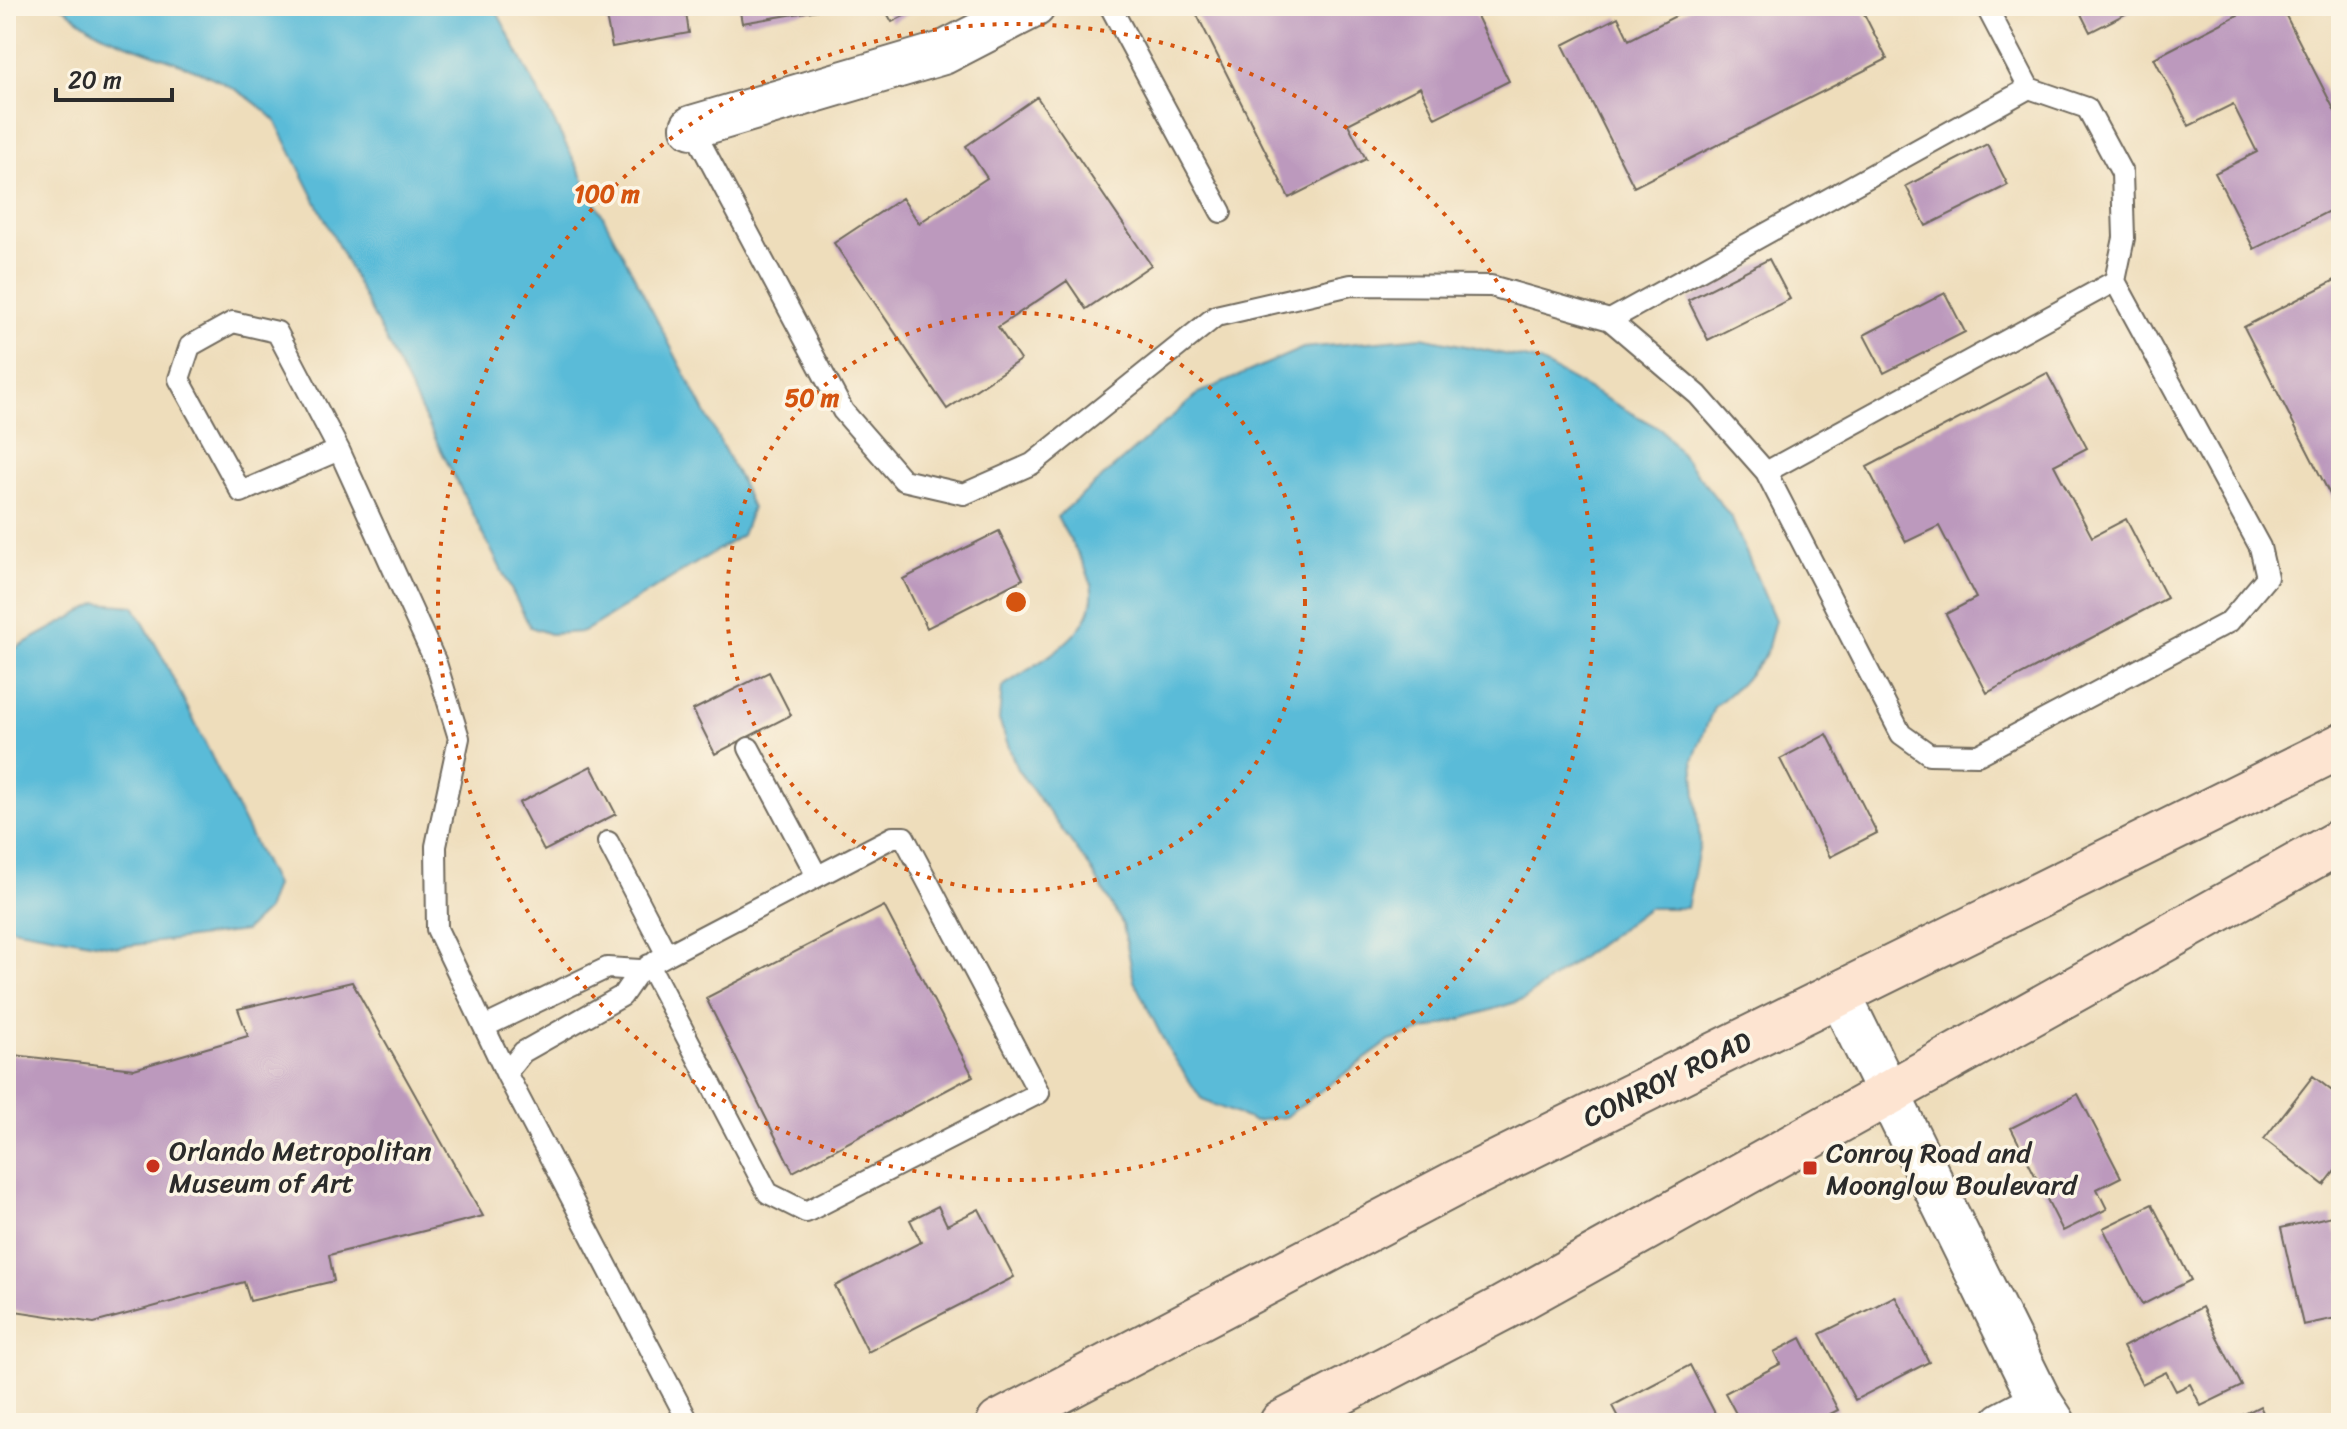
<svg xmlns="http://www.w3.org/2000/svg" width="2347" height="1429" font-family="Sriracha,sans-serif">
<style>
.water{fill:#5abbd8;stroke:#427382;stroke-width:2}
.building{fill:#bc99bd}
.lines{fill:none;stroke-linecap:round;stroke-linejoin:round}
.lane-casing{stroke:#6f695d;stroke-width:24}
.street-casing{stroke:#6f695d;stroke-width:46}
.secondary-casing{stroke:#6f695d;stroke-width:48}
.lane{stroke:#fff;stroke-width:20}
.street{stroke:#fff;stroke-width:42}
.secondary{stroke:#fde4d1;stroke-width:44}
.ring{fill:none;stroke:#d5540f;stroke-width:4;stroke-dasharray:4 8}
.poi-dot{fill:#c8321e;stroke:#fcf5e5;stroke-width:3}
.labels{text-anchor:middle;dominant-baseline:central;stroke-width:7;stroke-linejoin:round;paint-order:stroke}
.street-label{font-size:28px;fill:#2b2b2b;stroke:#fcf5e5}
.poi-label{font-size:28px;fill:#2b2b2b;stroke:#fcf5e5;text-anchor:start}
.centre{fill:#d5540f;stroke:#fcf5e5;stroke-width:4}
.ring-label{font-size:24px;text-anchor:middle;font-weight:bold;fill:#d5540f;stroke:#fcf5e5;stroke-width:7;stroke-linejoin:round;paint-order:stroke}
</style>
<rect width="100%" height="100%" fill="#fcf5e5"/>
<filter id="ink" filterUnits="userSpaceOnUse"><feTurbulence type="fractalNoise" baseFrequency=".0125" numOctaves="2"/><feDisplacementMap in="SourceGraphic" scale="16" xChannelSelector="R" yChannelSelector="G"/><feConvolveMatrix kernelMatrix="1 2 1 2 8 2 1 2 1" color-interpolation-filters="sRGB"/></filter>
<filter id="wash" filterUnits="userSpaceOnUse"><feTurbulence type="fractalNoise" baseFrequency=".006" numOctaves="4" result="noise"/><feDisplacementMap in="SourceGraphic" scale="32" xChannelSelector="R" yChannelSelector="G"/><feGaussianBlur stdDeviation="1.8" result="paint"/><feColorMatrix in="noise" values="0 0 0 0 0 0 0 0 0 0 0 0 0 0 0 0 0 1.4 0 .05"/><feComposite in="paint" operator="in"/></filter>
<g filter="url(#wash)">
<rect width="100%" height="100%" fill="#edb"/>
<path class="water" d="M61 6H494L740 480 752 508 742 535 583 632 550 634 530 627 275 120C229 73 161 60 102 34 87 27 74 15 61 6Z
M1422 337 1538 361 1662 430 1731 517 1775 620 1766 654 1744 681 1714 707 1693 760 1700 844 1687 908H1648L1523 1000 1390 1041 1285 1117 1254 1121 1202 1100 1167 1047 1134 981 1123 925 1091 869 1017 769 999 720 1002 687C1034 664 1102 633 1091 584 1086 562 1067 537 1057 517L1199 393 1303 348Z
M98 603 134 606 163 658 275 885 266 911 245 931 118 947 6 927V653Z"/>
<g id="blocks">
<path class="building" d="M604 6H685L689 33 612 47Z
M739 6H823L824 9 742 23Z
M883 6H924L892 22Z
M1214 6H1472L1509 81 1435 118 1420 87 1348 124 1366 159 1289 198 1197 15Z
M1695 6H1860L1887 59 1634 187 1563 45 1618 17 1629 40Z
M2077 6H2141L2090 32Z
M2255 6H2281L2341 123V205L2254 249 2215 173 2257 152 2233 104 2189 126 2154 58Z
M1037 97 1151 265 1086 309 1067 281 998 327 1020 360 947 409 834 243 902 198 919 223 987 178 966 146Z
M1987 144 2008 185 1926 226 1906 186Z
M1769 259 1790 299 1708 340 1688 300Z
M2341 277V516L2244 327Z
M1945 293 1965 332 1884 373 1864 335Z
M2047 373 2087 448 2054 465 2092 537 2126 519 2167 598 1987 693 1946 614 1976 598 1939 526 1906 542 1867 467Z
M999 531 1023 579 927 628 903 579Z
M769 672 791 715 715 754 693 710Z
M1827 734 1877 833 1830 857 1780 759Z
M591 766 616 814 544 851 519 803Z
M884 906 973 1076 793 1172 706 998Z
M352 982 483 1216 329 1255 334 1281 250 1301 244 1282 94 1323 9 1310 6 1320V1054L134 1069 248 1036 238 1009Z
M2313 1076 2341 1098V1163L2324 1185 2264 1139Z
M2078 1094 2121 1177 2097 1189 2107 1209 2063 1231 2011 1128Z
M2152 1204 2191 1280 2142 1305 2103 1228Z
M938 1206 947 1225 979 1209 1014 1277 868 1352 835 1286 921 1242 910 1220Z
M2332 1216 2341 1258V1317L2303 1325 2281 1228Z
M1895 1296 1929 1362 1855 1400 1820 1334Z
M2202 1307 2242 1386 2201 1406 2190 1384 2176 1391 2166 1372 2142 1384 2123 1347Z
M1801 1338 1838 1410 1813 1423H1800L1795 1414 1778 1423H1741L1725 1393 1780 1364 1774 1352Z
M1690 1365 1720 1423H1621L1612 1406Z
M2260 1406 2268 1423H2227Z"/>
</g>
</g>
<g filter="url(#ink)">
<use href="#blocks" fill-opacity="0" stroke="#6f695d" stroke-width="2"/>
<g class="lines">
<defs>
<path id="lane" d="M1110 6 1221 212
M1986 6 2029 88
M692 127 843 411 903 480 964 494 1032 464 1216 316 1351 285 1491 286 1610 320 1698 395 1766 472 1901 734 1929 754 1978 755 2229 622 2267 577 2260 547 2115 281
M1610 320 2029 88 2087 108 2122 173 2124 238 2115 281 1766 472
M339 450 241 492 179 379 190 346 233 322 277 332 339 450 436 663 459 738 436 846 437 929 506 1073 689 1423
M749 748 817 876
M608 842 667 955 656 961
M649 965 768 1193 806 1212 1039 1093 904 837H893L667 955
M484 1027 607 968 640 970 622 996 523 1052 506 1073"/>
<path id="street" d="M692 127 943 53 1034 6
M1839 994 2041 1403 2054 1423
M2003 1423 2041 1403"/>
<path id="secondary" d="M999 1423 1456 1183 2341 746
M1282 1423 1503 1308 2341 841"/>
</defs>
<use href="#lane" class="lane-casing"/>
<use href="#street" class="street-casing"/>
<use href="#secondary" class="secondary-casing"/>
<use href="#lane" class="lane"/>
<use href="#street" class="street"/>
<use href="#secondary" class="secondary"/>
</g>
</g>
<g class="ring">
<circle cx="1016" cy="602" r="289"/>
<circle cx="1016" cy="602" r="578"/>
</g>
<g class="poi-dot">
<circle cx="153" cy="1166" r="8"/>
<rect x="1802" y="1160" width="16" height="16" rx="4"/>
</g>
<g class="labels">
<g class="street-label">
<text transform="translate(1667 1079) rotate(-26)">CONROY ROAD</text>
</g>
<g class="poi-label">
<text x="169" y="1150">Orlando Metropolitan<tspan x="169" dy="32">Museum of Art</tspan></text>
<text x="1826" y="1152">Conroy Road and<tspan x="1826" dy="32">Moonglow Boulevard</tspan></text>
</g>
</g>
<circle cx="1016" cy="602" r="12" class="centre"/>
<g class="ring-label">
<text x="607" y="202">100 m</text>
<text x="812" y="406">50 m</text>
</g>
<rect width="2347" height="1429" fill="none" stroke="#fcf5e5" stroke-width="32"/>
<path d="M56 88v12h116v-12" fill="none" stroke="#2b2b2b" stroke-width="4"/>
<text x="68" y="88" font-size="24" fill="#2b2b2b" stroke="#fcf5e5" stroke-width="6" paint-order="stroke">20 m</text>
</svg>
